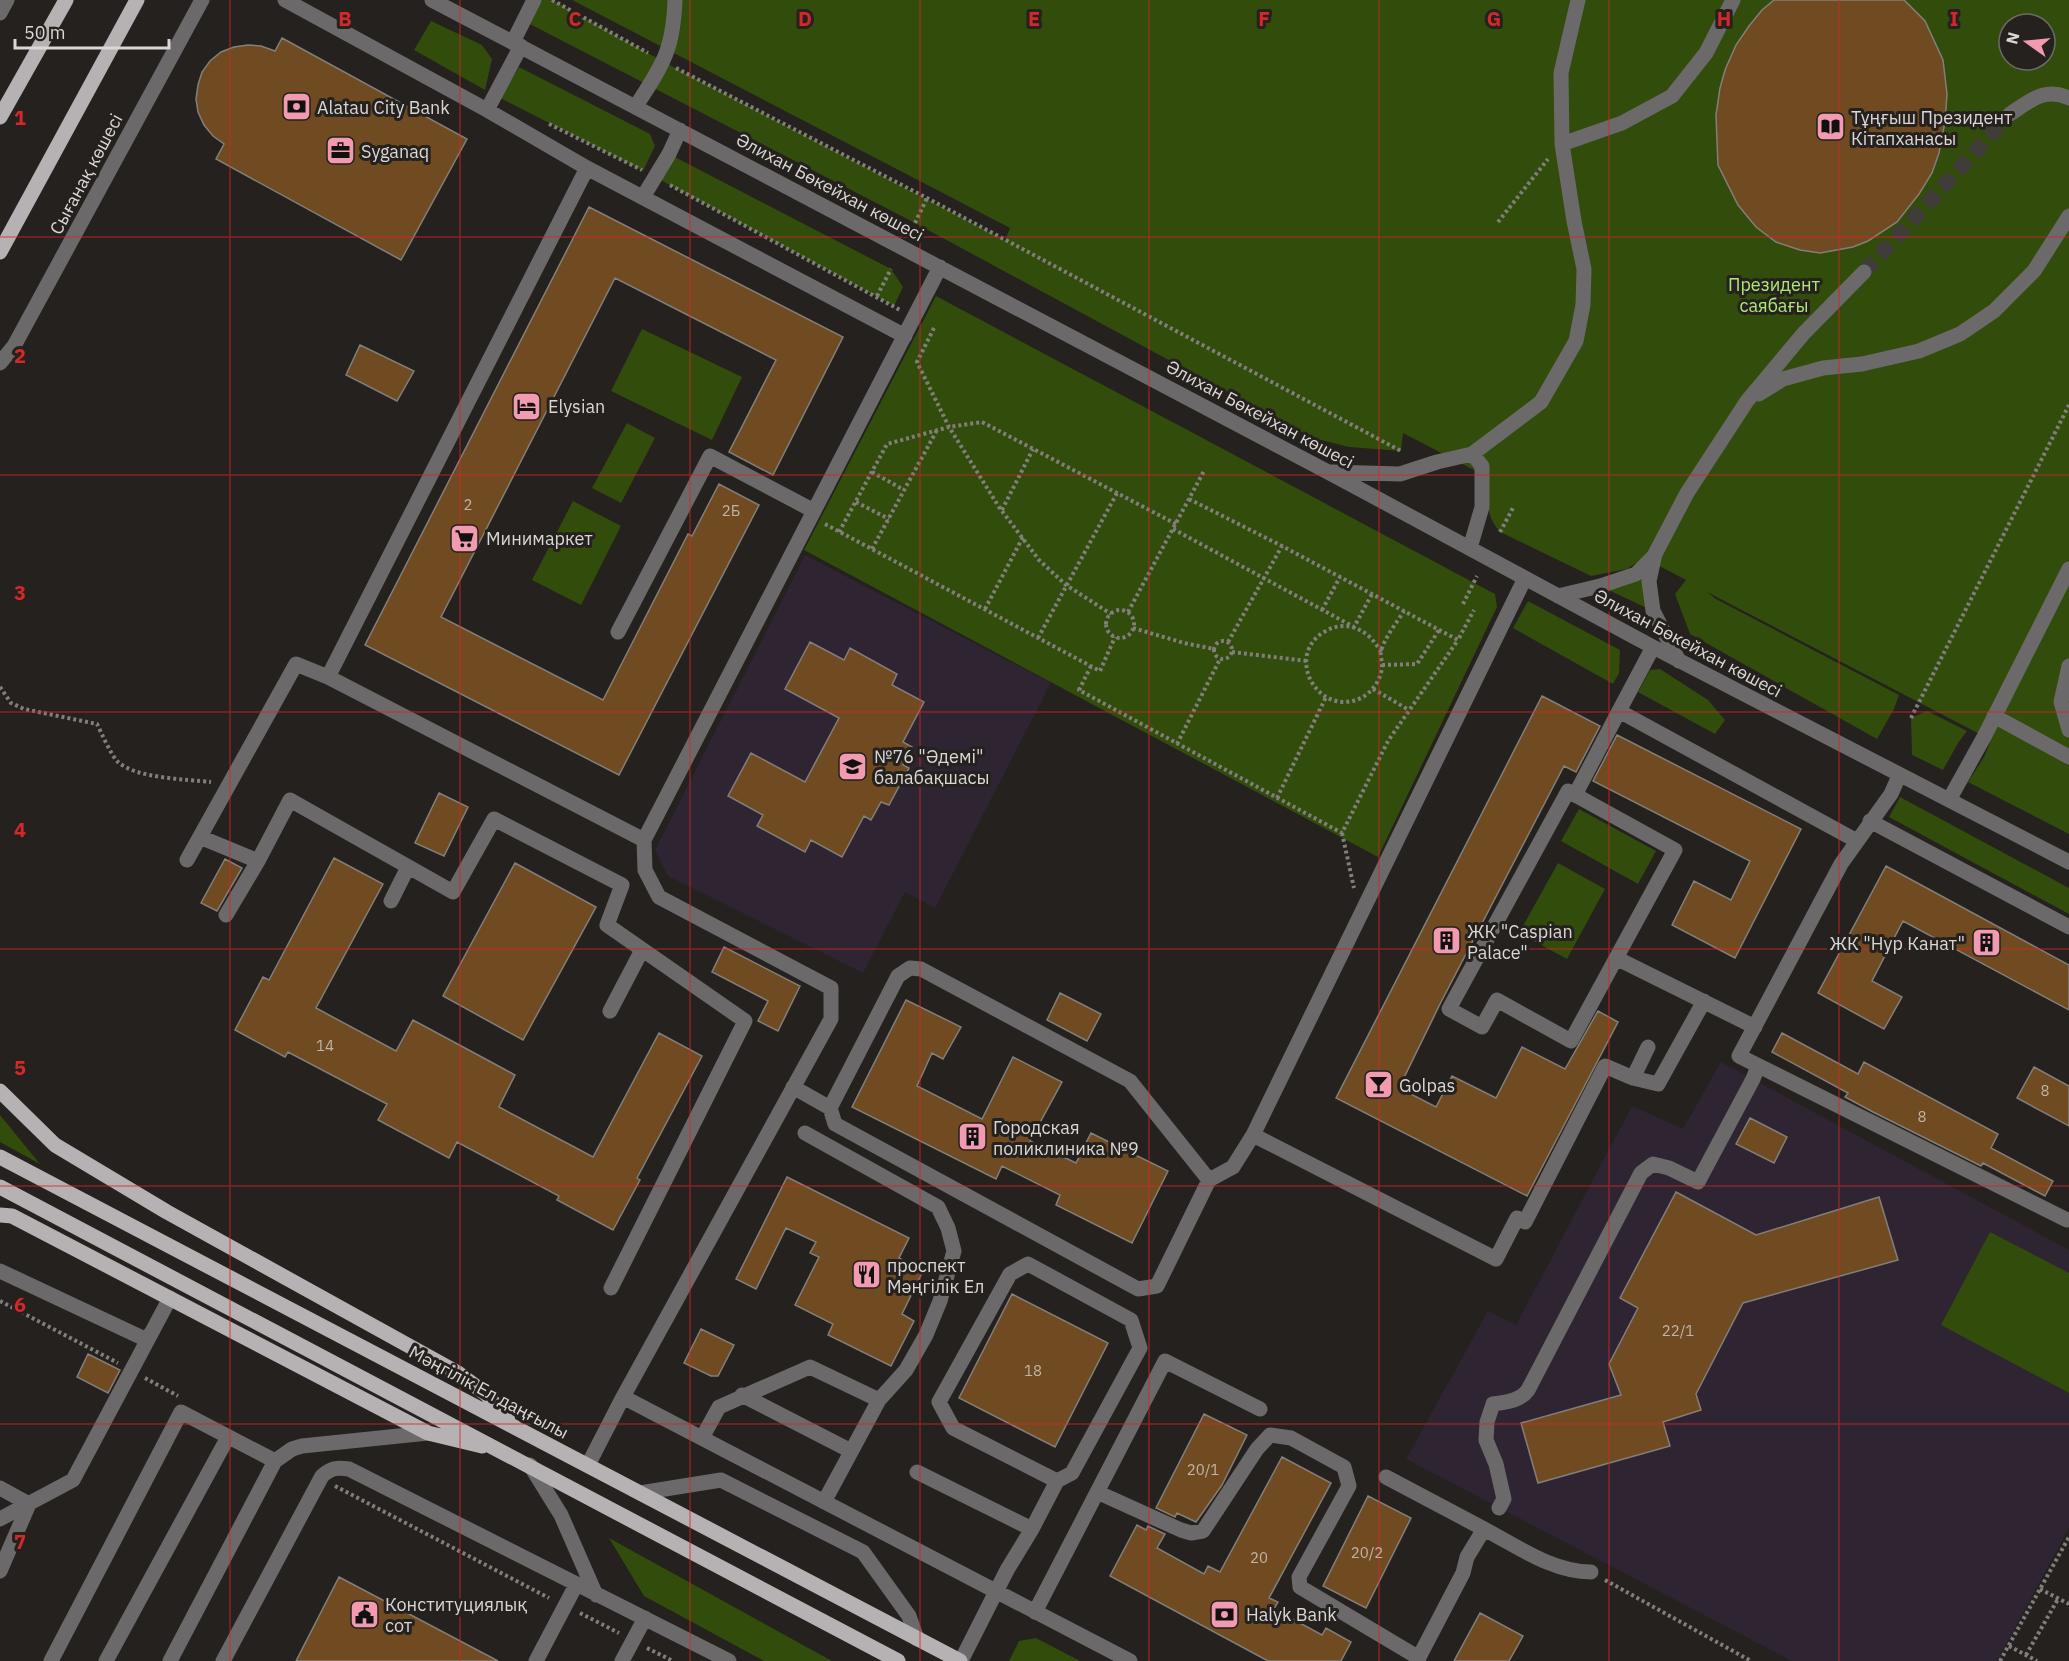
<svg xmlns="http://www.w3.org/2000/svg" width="2069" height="1661" font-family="'IBM Plex Sans',sans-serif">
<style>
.education{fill:#2f2432}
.green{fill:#314c0b;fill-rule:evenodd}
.building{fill:#704b21;stroke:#827f7b;stroke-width:1.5}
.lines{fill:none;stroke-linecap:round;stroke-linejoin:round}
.minor-tunnel{stroke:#3f3c39;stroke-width:15;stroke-dasharray:15 8;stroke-linecap:butt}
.path{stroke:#817e7b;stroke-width:4;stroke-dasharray:3 3;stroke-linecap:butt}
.minor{stroke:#6b6969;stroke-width:15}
.major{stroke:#b6b1b2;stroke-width:15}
.grid{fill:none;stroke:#d62828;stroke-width:1.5;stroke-opacity:0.55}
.labels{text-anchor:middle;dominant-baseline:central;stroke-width:6;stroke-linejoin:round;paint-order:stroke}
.number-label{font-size:15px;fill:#c0b4a8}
.poi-label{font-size:18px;fill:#dad7d5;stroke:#24211e;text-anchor:start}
.street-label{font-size:18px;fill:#dad7d5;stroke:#24211e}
.park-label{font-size:18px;fill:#afe774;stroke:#24211e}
.grid-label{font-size:20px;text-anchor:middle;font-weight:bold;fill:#d62828;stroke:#24211e;stroke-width:6;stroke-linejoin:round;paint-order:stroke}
</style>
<rect width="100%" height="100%" fill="#24211e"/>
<path class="education" d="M805 555 1051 683 935 908 905 892 863 973 668 876 655 850Z
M1721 1062 2069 1250V1528L1997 1661H1792L1406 1459 1488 1311 1516 1325 1632 1106 1683 1129Z"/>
<path class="green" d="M534 0H552L664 62 1005 240 1010 228 572 0H2069V834L1968 782 1984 757 1991 740 1707 592 1716 599 1899 695 1894 709 1877 739 1690 634 1675 594 1686 580 1644 558 1627 569 1591 576 1500 532C1486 516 1486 499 1489 478L1403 433 1401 451 1349 447 1313 438 915 223 524 21ZM2009 24H2045V60H2009Z
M431 21 482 45 492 59 485 90 414 50Z
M519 67 650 134 655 146 643 171 500 98Z
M669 154 891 269 903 287 894 306 655 177Z
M936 296 1495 594 1497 607 1378 857 804 550Z
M642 329 742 377 712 440 611 391Z
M627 423 655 438 621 503 592 488Z
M573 501 621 526 581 605 532 580Z
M1636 574 1649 581 1653 611 1600 586Z
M1528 601 1620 650 1619 673 1613 684 1513 628Z
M1660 669 1708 700 1725 720 1715 734 1638 692 1650 670Z
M1927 711 1967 731 1958 743 1943 770 1912 755 1911 718Z
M1900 797 2069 888V914L1889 817Z
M1579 809 1656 851 1638 884 1561 841Z
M1558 863 1605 889 1567 959 1519 933Z
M0 1115 40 1164 0 1142Z
M1990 1232 2069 1273V1393L1941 1325Z
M609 1538 832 1661H764L644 1596Z
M1036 1638 1080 1661H1009L1019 1641Z"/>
<path class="building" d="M1774 0H1904L1925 21 1943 60 1947 94 1945 122 1939 153 1932 173 1919 194 1897 222 1868 241 1853 247 1820 253 1800 250 1776 242 1756 227 1738 205 1718 165 1716 115 1720 88 1725 70 1736 45 1749 26 1762 10Z
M282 38 467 139 401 260 216 159 224 144 213 136 204 125 198 112 196 99 198 85 202 72 210 61 221 52 234 47 248 45 261 46 275 51Z
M589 207 843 337 773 475 729 452 776 360 615 278 441 617 603 700 688 534 692 536 719 484 759 505 619 775 365 645Z
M360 345 414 371 397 401 346 375Z
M810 642 844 660 850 648 897 674 892 685 924 702 903 742 912 747 903 765 909 768 889 805 881 802 871 820 864 816 842 857 811 840 805 852 757 826 763 815 728 796 751 753 805 782 839 718 785 689Z
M1542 696 1600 726 1576 772 1564 766 1440 1004 1399 1088 1436 1107 1452 1076 1496 1098 1522 1047 1565 1069 1598 1011 1618 1022 1527 1196 1336 1098Z
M1617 735 1801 829 1735 958 1672 925 1694 881 1731 900 1750 861 1593 781Z
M439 793 468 807 444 856 415 843Z
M334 858 383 884 316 1008 396 1051 413 1020 504 1069 515 1075 499 1107 593 1157 659 1033 702 1056 637 1178 640 1180 613 1230 557 1200 559 1196 457 1142 449 1158 378 1120 387 1104 288 1052 285 1057 235 1030 263 977 269 980Z
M225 859 242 868 217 911 201 903Z
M515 863 596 907 523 1040 443 996Z
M1886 866 2069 965V1010L1903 921 1872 981 1902 997 1884 1029 1818 993Z
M724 947 800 986 778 1031 758 1021 768 1001 712 972Z
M1060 993 1101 1014 1087 1041 1047 1020Z
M906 1000 961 1027 943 1059 932 1053 917 1086 982 1119 1013 1057 1062 1082 1030 1141 1076 1163 1091 1133 1168 1171 1132 1243 1056 1205 1060 1195 1002 1166 996 1179 852 1107Z
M1782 1033 1858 1074 1864 1062 1998 1134 1991 1148 2053 1181 2045 1196 1983 1163 1981 1166 1873 1112 1845 1097 1848 1093 1772 1052Z
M2034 1067 2069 1086V1126L2017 1098Z
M1750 1118 1787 1137 1774 1163 1736 1144Z
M787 1177 909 1238 899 1258 923 1271 902 1314 914 1321 891 1366 828 1335 833 1324 795 1305 819 1257 810 1253 816 1242 786 1228 756 1289 736 1279Z
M1676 1192 1756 1235 1879 1197 1898 1260 1743 1303 1696 1394 1701 1410 1663 1422 1670 1446 1538 1483 1521 1423 1621 1395 1609 1364 1638 1308 1620 1298Z
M1012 1294 1108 1343 1055 1447 959 1398Z
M701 1329 734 1345 718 1376H711L684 1363Z
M88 1354 120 1370 108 1393 77 1377Z
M1204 1414 1247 1435 1222 1485 1196 1522 1177 1513 1175 1517 1156 1508Z
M1282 1457 1331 1483 1269 1598 1278 1602 1274 1609 1322 1635 1326 1628 1351 1642 1341 1661H1268L1110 1576 1137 1525 1146 1530 1148 1526 1165 1534 1157 1548 1204 1574 1208 1566 1220 1572Z
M1368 1496 1411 1518 1366 1608 1323 1586Z
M339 1577 498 1661H296Z
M1480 1613 1523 1636 1509 1661H1454Z"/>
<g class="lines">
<path class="minor-tunnel" d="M1864 272 2010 114"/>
<path class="path" d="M552 0 648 53
M676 68 927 198 1401 451
M549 124 642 170
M670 185 900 310
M1498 222 1548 159
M915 223 927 198
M877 296 891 269
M934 328 917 362 949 427 999 507 1039 560 1066 585 1111 614
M872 472 904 490
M1189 499 1282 546
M856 502 889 519
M1002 510 1033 449
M825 524 1100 671 1115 637
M1173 529 1354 627 1372 594
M839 532 887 444 949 427 982 422 1176 524
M1500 532 1513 508
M872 549 937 430
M1463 604 1477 576
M985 609 1023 537
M1322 610 1340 577
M1106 624a14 14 0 1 1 28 0a14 14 0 1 1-28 0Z
M1128 612 1204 471
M1133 628 1184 643 1214 649
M1038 638 1117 493
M1214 650a9 9 0 1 1 18 0a9 9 0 1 1-18 0Z
M1228 642 1282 546 1458 640 1474 610
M1232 652 1307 661
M1381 652C1369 630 1347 618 1324 632 1284 656 1318 718 1361 698 1373 692 1382 678 1382 665 1382 660 1380 655 1381 651 1384 639 1397 622 1404 611
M1382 665 1417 664 1439 630
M1091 666 1079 690 1342 833 1388 741 1458 640
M0 687 11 703 24 709 97 724C102 734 110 753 117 761 135 779 187 779 211 782
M1373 689 1409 710
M1911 718 2069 405
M1177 744 1220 659
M1277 798 1326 697
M1342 833 1354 888
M0 1301 118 1363
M145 1378 178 1396
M335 1486 549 1598
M1605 1580 1751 1661
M2040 1589 2069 1604
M580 1613 619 1633
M2009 1646 2037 1661
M647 1648 673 1661
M2026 1655 2058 1599
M2000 1661 2069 1537"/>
<path class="minor" d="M285 0 487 110 587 168
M432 0 1328 472 1653 647 2069 862
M0 13 7 0
M513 42 534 0
M636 106C663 64 673 51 675 0
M487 110 521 46
M2010 114C2030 101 2044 87 2069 98
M1562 144 1622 123 1672 96 1706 53 1733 0
M643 197 669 154 680 130
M0 363 14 346 202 0
M1759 394 1783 379 1823 368 1862 364 1919 351 1960 334 1994 311 2034 271 2069 216
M1331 472 1400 474 1437 462 1472 454 1541 402 1576 341 1583 305 1584 269 1574 221 1562 144 1561 73 1578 0
M1470 548 1482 507V466L1472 454
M1558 596 1600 586 1636 574 1655 555
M618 632 710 456 814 511
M1653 647 1619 711 1857 841
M1679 661 1653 611 1649 581 1655 554 1687 493 1747 401 1804 333 1864 272
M2069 666 2061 702 2069 730
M1994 716 2069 757
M1899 776 1891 794 1841 864 1739 1056 2067 1220
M1568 791 1675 850 1571 1041 1497 1000 1482 1027 1449 1009Z
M1575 795 1619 711
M1949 800 1984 737 2069 569
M1870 821 2069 927
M200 837 258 861 290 800 453 892 494 819 622 885 607 925 745 1021 611 1288
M644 840 328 677 587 168 905 336
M187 860 296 664 328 677
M391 901 408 867
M226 915 258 861
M1616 958 1755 1027
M610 1011 642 950
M1648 1047 1633 1078 1658 1084 1704 1001
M793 1087 830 1108 898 976 910 968 921 969 1130 1081 1209 1180
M830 1108 835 1124 1138 1289 1157 1286 1209 1180 1233 1167 1253 1135 1525 578
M805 1133 938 1207 948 1228 954 1251 940 1301 926 1335 906 1370 879 1400
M1253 1135 1496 1259 1517 1218 1525 1222 1605 1066 1633 1078
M0 1271 147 1340 151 1333
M742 1395 851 1451
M623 1397 1130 1661
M702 1438 719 1407 810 1367 879 1400 824 1502
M530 1465 561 1515 596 1595
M588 1465 623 1397 831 1019V988L659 897 645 870 644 840 940 267
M917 1472 1032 1529 1007 1570 961 1661
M1386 1477 1484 1529 1467 1557 1463 1573 1417 1661
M0 1488 29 1504 0 1571
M1097 1492 1181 1530 1191 1533 1203 1531 1257 1449 1270 1435 1291 1438 1344 1467 1349 1486 1299 1577 1300 1587 1419 1658
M640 1493 721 1480 863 1552 909 1616 917 1639
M1499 1508 1504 1499 1496 1464 1486 1440 1487 1422 1493 1404C1506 1402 1520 1401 1528 1390L1641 1173 1653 1164 1669 1168 1698 1182 1753 1079 1758 1066
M0 1519 73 1480 170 1298
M1032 1529 1057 1481 1072 1473 1140 1348 1131 1320 1028 1264 1010 1274 939 1402 953 1428 1057 1481
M1484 1529C1517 1546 1552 1572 1591 1572
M1035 1612 1165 1361 1260 1409
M51 1661 181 1412 275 1461
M106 1661 228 1437
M170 1661 275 1461 292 1449 302 1446 428 1433
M223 1661 322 1476C331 1468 337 1467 349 1469L729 1661
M536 1661 576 1585
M622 1661 645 1618"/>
<path class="major" d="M0 117 66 0
M0 252 137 0
M0 1091 55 1145 167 1212 458 1373 486 1394 508 1420
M0 1157 960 1661
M0 1187 898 1661
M0 1215 12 1216 428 1433 482 1446"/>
</g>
<path class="grid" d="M230 0V1661M460 0V1661M690 0V1661M920 0V1661M1149 0V1661M1379 0V1661M1609 0V1661M1839 0V1661M0 237H2069M0 475H2069M0 712H2069M0 949H2069M0 1186H2069M0 1424H2069"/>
<defs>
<symbol id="bank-square" viewBox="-11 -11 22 22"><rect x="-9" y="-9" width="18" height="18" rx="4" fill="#f29ab0" stroke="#24211e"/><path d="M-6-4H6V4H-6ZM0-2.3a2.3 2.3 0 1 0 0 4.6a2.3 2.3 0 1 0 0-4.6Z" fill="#111"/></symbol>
<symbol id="library-square" viewBox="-11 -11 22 22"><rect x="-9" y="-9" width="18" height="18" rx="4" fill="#f29ab0" stroke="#24211e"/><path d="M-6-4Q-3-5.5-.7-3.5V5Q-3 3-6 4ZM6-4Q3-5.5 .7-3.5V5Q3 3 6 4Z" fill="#111"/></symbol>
<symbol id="office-square" viewBox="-11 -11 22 22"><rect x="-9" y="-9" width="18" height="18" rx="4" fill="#f29ab0" stroke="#24211e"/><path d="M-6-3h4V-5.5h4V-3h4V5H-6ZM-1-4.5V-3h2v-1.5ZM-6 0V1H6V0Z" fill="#111"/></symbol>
<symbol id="hotel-square" viewBox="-11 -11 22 22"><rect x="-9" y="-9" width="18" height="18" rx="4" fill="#f29ab0" stroke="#24211e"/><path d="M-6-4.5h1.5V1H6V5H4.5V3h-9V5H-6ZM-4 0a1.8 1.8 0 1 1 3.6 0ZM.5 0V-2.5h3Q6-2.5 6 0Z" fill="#111"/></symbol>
<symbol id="supermarket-square" viewBox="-11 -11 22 22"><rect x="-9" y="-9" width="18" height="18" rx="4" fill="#f29ab0" stroke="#24211e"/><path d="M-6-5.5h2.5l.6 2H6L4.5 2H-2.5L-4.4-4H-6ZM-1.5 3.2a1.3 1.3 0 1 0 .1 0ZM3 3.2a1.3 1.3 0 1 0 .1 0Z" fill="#111"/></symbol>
<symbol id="school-square" viewBox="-11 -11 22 22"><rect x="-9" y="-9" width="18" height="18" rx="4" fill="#f29ab0" stroke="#24211e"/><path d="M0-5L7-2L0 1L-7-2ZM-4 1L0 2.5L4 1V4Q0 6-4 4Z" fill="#111"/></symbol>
<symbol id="building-square" viewBox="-11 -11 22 22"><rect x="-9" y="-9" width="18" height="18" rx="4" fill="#f29ab0" stroke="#24211e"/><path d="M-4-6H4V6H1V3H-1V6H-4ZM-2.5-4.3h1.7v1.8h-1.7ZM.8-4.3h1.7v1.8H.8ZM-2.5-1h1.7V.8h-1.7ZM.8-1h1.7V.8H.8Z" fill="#111"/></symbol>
<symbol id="bar-square" viewBox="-11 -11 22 22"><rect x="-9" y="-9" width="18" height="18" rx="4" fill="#f29ab0" stroke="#24211e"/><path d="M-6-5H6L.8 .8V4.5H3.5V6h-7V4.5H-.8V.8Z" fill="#111"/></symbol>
<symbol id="restaurant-square" viewBox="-11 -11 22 22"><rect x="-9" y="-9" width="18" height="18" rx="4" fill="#f29ab0" stroke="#24211e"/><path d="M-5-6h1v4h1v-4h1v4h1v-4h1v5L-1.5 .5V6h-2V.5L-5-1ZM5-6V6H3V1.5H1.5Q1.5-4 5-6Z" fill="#111"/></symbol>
<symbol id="civic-square" viewBox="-11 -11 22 22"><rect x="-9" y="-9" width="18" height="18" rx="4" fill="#f29ab0" stroke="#24211e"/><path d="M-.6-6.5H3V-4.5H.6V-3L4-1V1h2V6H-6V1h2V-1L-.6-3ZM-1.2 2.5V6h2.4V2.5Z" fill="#111"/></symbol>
</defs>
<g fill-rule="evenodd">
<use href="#bank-square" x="280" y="90" width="33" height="33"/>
<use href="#library-square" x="1814" y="110" width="33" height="33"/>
<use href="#office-square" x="324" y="134" width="33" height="33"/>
<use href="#hotel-square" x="510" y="390" width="33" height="33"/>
<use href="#supermarket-square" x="448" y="522" width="33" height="33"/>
<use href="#school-square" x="836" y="750" width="33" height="33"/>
<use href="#building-square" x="1430" y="924" width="33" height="33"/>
<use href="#building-square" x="1970" y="926" width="33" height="33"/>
<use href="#bar-square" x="1362" y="1068" width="33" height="33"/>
<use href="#building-square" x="956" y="1120" width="33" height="33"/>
<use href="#restaurant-square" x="850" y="1258" width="33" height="33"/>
<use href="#civic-square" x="348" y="1598" width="33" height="33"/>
<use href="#bank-square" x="1208" y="1598" width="33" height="33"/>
</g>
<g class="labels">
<g class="number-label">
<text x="468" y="504">2</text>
<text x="731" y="510">2Б</text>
<text x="325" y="1045">14</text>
<text x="2045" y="1090">8</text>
<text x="1922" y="1116">8</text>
<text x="1678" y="1330">22/1</text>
<text x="1033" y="1370">18</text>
<text x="1203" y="1469">20/1</text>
<text x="1367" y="1552">20/2</text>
<text x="1259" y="1557">20</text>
</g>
<g class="poi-label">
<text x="317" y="107">Alatau City Bank</text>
<text x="1851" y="117">Тұңғыш Президент<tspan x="1851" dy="21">Кітапханасы</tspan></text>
<text x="361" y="151">Syganaq</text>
<text x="548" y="406">Elysian</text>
<text x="486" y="538">Минимаркет</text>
<text x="874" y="756">№76 "Әдемі"<tspan x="874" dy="21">балабақшасы</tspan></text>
<text x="1467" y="931">ЖК "Caspian<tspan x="1467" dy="21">Palace"</tspan></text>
<text x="1965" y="943" text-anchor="end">ЖК "Нур Канат"</text>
<text x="1399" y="1085">Golpas</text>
<text x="993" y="1127">Городская<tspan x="993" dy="21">поликлиника №9</tspan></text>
<text x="887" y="1265">проспект<tspan x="887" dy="21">Мәңгілік Ел</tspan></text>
<text x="385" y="1604">Конституциялық<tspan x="385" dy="21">сот</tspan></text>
<text x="1246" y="1614">Halyk Bank</text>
</g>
<g class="street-label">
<text transform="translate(86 174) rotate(-62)">Сығанақ көшесі</text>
<text transform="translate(830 187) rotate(28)">Әлихан Бөкейхан көшесі</text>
<text transform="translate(1260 414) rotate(28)">Әлихан Бөкейхан көшесі</text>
<text transform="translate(1688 643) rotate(28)">Әлихан Бөкейхан көшесі</text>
<text transform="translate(489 1392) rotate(28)">Мәңгілік Ел даңғылы</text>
</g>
<g class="park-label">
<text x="1774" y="284">Президент<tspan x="1774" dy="21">саябағы</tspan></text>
</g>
</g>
<g class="grid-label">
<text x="345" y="26">B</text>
<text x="575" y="26">C</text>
<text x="805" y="26">D</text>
<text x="1034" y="26">E</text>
<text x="1264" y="26">F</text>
<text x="1494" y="26">G</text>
<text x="1724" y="26">H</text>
<text x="1954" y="26">I</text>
<text x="20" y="125">1</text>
<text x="20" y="363">2</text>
<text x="20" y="600">3</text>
<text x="20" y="837">4</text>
<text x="20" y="1075">5</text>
<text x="20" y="1312">6</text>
<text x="20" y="1549">7</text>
</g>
<g transform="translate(2027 42) rotate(285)"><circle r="28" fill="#24211e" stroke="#6d6a67" stroke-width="1.5"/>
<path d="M0-4.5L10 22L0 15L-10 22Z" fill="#f29ab0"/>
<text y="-9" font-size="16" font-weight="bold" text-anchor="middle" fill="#dad7d5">N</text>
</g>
<path d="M15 39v9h154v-9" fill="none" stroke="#dad7d5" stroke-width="3"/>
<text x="24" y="39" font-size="18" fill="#dad7d5" stroke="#24211e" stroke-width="4.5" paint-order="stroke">50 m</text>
</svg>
